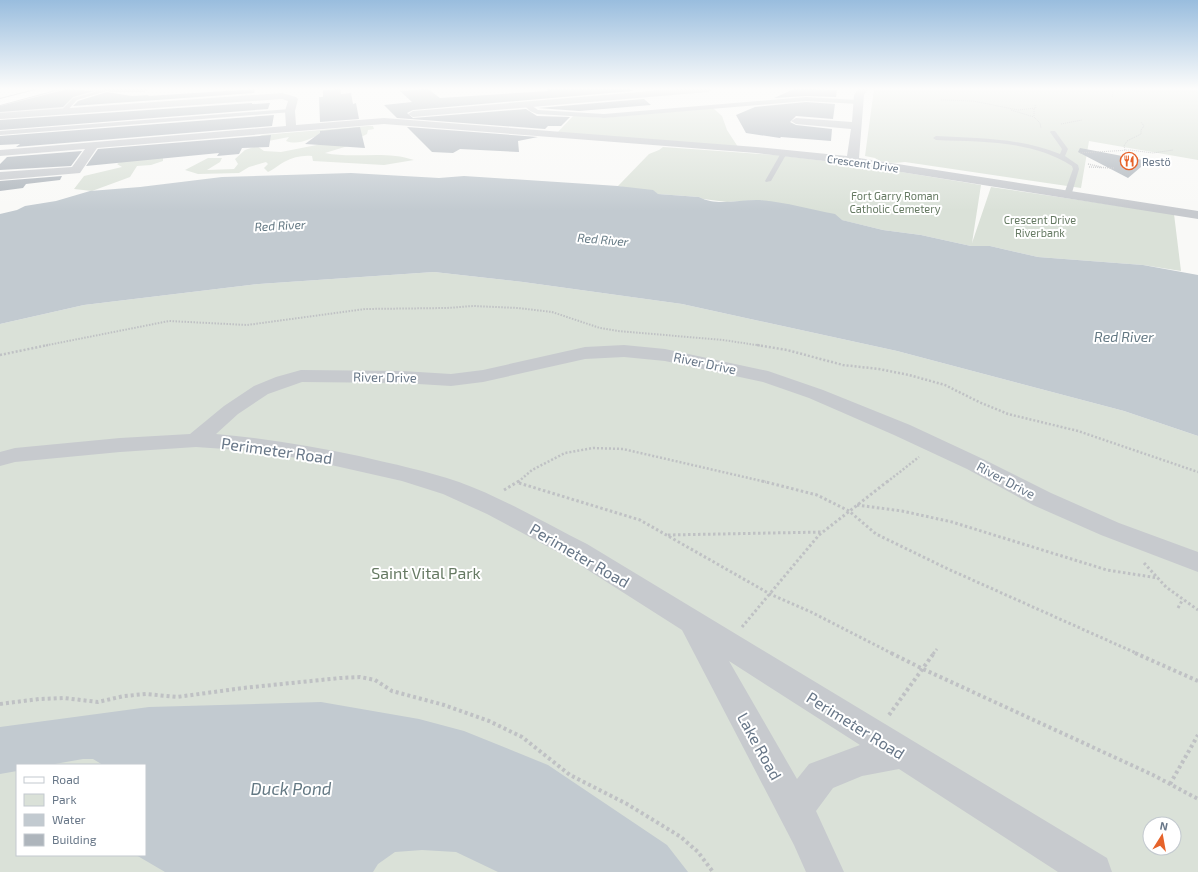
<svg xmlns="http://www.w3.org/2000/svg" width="1198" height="872" font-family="'Exo 2',sans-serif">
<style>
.built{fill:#e7e8e8}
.green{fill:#dae1d8;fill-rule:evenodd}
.water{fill:#c2cad0}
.building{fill:#aeb5bc}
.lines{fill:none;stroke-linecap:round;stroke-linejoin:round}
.primary-casing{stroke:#b8bcc0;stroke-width:2}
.path-far5{stroke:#bfc1c4;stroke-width:1;stroke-dasharray:1 1;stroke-linecap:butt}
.path-far4{stroke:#bfc1c4;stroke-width:1.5;stroke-dasharray:1 1;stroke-linecap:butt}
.path-far3{stroke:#bfc1c4;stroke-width:2;stroke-dasharray:1.5 1.5;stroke-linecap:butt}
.path-far2{stroke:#bfc1c4;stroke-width:2.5;stroke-dasharray:2 2;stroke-linecap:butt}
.path-far1{stroke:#bfc1c4;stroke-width:3;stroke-dasharray:2.5 2.5;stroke-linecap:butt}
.path{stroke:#bfc1c4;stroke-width:4;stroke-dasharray:3 3;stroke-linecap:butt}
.service{fill:#c7cace;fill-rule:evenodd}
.minor{fill:#c7cace;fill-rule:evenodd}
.primary{fill:#fff;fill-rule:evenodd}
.labels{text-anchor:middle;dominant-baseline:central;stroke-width:4;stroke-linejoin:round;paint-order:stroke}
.far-poi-label{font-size:11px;fill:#687788;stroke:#fff;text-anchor:start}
.far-street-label{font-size:11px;fill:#687788;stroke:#fff}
.far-park-label{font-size:11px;fill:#667a63;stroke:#fff}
.far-water-label{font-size:12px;font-style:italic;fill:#637883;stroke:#fff}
.street-label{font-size:13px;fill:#687788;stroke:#fff}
.water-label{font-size:14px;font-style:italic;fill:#637883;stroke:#fff}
.near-street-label{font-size:16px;fill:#687788;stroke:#fff}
.near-park-label{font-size:16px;fill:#667a63;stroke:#fff}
.near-water-label{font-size:17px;font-style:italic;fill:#637883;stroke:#fff}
</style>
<rect width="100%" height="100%" fill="#f9f9f7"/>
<path class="built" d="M49 89H111L75 99 63 112 0 119V102Z"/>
<path class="green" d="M874 89H1198V160L1089 141 1081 188 905 162C896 163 882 164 875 158L865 156Z
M713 108 722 116 727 130 738 147 557 133 574 115 601 118Z
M368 126H373L374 129 368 130 367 134 359 138 351 145 325 153C355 159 385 150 414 160L384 165 313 161 312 156C303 155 293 157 284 162 278 165 275 169 268 172L264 168 268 164 266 162 249 167 239 173 198 174 185 170 208 158H222L220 162 207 170 234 169 238 164 235 159 245 150 257 146 264 151 281 152 332 142 322 134C310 138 299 146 286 141L289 137 258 143 249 142 262 135Z
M663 147 776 155 858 165 981 185 972 243 991 187 1174 214 1181 271 1143 265 1038 257 990 246H971L921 235 883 230 759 200 727 202 703 199 699 197 658 194 618 186 649 154 659 150Z
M163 158V161L151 165 137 166 130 177 122 180 92 191 74 189 84 176 122 167 117 164 126 159Z
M434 272 523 282 682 304 897 351 1124 411 1198 436V872H0V324L84 305 259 284ZM17 765H145V855H17ZM1150 824H1174V848H1150Z"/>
<path class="water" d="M351 173 439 178 464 176 618 186 653 190 658 194 699 197C717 207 740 199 760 200 785 202 810 209 835 214L842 220 883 230 921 235 971 246H990L1038 257 1143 265 1198 275V436L1124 411 897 351 682 304 523 282 434 272 259 284 84 305 0 324V214L17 210 25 206 56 201 90 191 140 187 222 177Z
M321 702 419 719 464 731 548 765 667 845 688 872H498L456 852 422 850 395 852 378 864 373 872H165L136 855H145V765H103L93 759H83L49 765H17V771L0 774V727L149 707Z"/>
<path class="building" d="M68 89 94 91 73 97 63 107 0 112V106Z
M255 89 254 93 73 106 78 101 107 92 132 96 149 95 148 96Z
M340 89 341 94 351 93 353 104 356 103 359 119 320 122 319 97H323V90Z
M421 89H428L440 98 548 91 546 89H630L633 91 413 110 407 113 413 118 526 109 537 116 570 117 561 126H548L545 129 397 118 384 105 412 102 400 91Z
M794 89H815L837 90 836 97 806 96 774 98Z
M644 99 651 105 579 111 538 108Z
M806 102 835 104 833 119 796 116 790 122 796 125 832 129 831 141 781 137 780 138 746 133 736 115 755 107Z
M252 103V104L270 103 268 109 0 130V120Z
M274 115 272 126 16 147 20 144 0 145V136Z
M360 127 365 148 305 144 320 133V131Z
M407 127 538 137 518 141 519 152 460 149 453 153 432 152Z
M271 135 269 147 242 148 239 154 217 156 219 153 86 166 98 149Z
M1080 148 1117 155 1148 161 1128 178 1078 152Z
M82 151 71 166 0 170V164L7 157Z
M62 176 60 180 26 184 23 188 0 191V181Z"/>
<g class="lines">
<defs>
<path id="primary" d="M39 89H54L52 91 0 105V99Z"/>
</defs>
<use href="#primary" class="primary-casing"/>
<path class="path-far5" d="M1111 91 1113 93 1112 97
M941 100 973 101 1018 110 1036 108 1035 105
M1034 109V117L1040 123 1041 128
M1011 110 1034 117
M1061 124 1082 120
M1125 150 1124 146 1127 141 1141 134V130L1144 126 1141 122
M1080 153 1130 150 1153 153 1173 150"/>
<path class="path-far4" d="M1088 164 1101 167
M1089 167 1114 168"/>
<path class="path-far3" d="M43 346 169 321 247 325 365 309 447 308 473 306 518 308 552 312 600 328 618 331 723 340 763 346"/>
<path class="path-far2" d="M757 345 787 350 843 365 879 369 909 375 945 385 979 402 1008 414 1078 431 1198 472
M0 355 48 345
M518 482 532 470 565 453 593 448 623 449 766 482
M887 482 919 457"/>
<path class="path-far1" d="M762 481 817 495 849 511 876 534 948 569 1138 654
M519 483 640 520 770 594 811 612 893 654
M504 490 519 481
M857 505 902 511 952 522 1107 570 1158 578
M668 535 823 532
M1144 563 1166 587 1198 610
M1178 608 1183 599
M742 627 819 535 888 481
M933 654 937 649"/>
<path class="path" d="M891 653 923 669 1153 775 1198 799
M1135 653 1198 681
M0 704 39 699 64 698 98 702 124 696 146 694 177 697 243 688 340 678 360 677 375 680 392 691 444 705 489 721 522 737 570 775 627 804 681 837 698 852 713 872
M889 715 934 653
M1170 784 1198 735"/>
<path class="service" d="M106 89H113L77 100 65 113 60 112 73 98Z
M806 97 858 100 861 102 858 104 806 101 604 118 537 114 530 111 523 104 528 103 538 110 604 114Z
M290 109 293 111 292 112 0 135V131Z
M1051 131H1055L1068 149 1065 156 1078 165 1079 169 1071 196H1068L1064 194 1073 169 1072 166C1031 140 983 142 936 140L933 138 936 136C978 138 1020 138 1060 154L1062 149 1050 132Z
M784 151 787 153 771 181 766 182 765 181 781 153Z"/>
<path class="minor" d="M105 89H149L144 92H110Z
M676 89H713L708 92 413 117 408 114 413 111Z
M858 89H868L864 95 859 158 1198 211V219L850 164 756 153 384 124 97 148 80 173 0 180V172L72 167 85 149 0 156V150L286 126 285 111 288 101 282 99 0 119V113L282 93 296 97 298 99 295 111 296 125 384 118 756 147 847 156 851 129 796 124 791 121 796 118 852 122 854 95Z
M624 345 665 349 768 371 823 390 910 425 983 459 1051 493 1119 523 1198 552V572L1101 535 1033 505 967 469 894 435 809 398 763 382 665 361 624 357 585 359 483 382 451 386 402 383 302 382 268 394 238 414 216 434C264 438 312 446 359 456 393 464 427 471 459 482 503 498 545 523 587 544L1107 858 1112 872H1058L899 769 862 776 833 788 816 811 844 872H806L794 845 682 630 569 558 487 514 443 494 402 481 309 460 254 451 196 447 120 452 15 462 0 466V452L15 448 120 438 190 434 224 406 254 386 276 377 301 370 402 371 451 374 483 370 585 347ZM729 661 860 745 809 764 797 779Z"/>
<use href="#primary" class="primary"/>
</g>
<linearGradient id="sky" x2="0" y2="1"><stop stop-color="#99bdde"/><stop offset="0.42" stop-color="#fcfcfb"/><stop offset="1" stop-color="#fcfcfb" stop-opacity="0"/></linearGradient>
<rect width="1198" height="211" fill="url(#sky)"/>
<defs>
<symbol id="restaurant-ring" viewBox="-11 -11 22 22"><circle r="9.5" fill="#fff" stroke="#e6632a" stroke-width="1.5"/><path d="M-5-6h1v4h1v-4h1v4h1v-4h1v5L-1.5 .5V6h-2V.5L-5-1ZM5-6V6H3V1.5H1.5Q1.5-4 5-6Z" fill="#e6632a"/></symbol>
</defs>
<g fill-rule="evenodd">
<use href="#restaurant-ring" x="1119" y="151" width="20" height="20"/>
</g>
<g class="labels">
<g class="far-poi-label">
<text x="1142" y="161">Restö</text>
</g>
<g class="far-street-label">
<text transform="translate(863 163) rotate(8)">Crescent Drive</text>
</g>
<g class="far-park-label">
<text x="895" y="195">Fort Garry Roman<tspan x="895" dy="13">Catholic Cemetery</tspan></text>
<text x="1040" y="219">Crescent Drive<tspan x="1040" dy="13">Riverbank</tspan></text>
</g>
<g class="far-water-label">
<text transform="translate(280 225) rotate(-3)">Red River</text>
<text transform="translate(603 239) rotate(5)">Red River</text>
</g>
<g class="street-label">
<text transform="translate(705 363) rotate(12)">River Drive</text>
<text transform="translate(385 377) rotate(1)">River Drive</text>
<text transform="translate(1006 480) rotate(28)">River Drive</text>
</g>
<g class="water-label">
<text x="1124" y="336">Red River</text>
</g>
<g class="near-street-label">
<text transform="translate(277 450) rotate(8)">Perimeter Road</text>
<text transform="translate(580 555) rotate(30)">Perimeter Road</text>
<text transform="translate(856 725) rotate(32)">Perimeter Road</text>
<text transform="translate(760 746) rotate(61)">Lake Road</text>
</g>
<g class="near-park-label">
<text x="426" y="572">Saint Vital Park</text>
</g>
<g class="near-water-label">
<text x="291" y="788">Duck Pond</text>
</g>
</g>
<rect x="16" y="764" width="130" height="92" fill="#ffffff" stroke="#c3c9cf"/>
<rect x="24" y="777" width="20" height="6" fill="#ffffff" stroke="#c3c9cf"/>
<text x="52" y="784" font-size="12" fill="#687788">Road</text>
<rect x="24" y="794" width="20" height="12" fill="#dae1d8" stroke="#c3c9cf"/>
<text x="52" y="804" font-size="12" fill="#687788">Park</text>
<rect x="24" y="814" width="20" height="12" fill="#c2cad0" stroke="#c3c9cf"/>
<text x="52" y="824" font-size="12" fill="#687788">Water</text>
<rect x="24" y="834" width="20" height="12" fill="#aeb5bc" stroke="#c3c9cf"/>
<text x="52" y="844" font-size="12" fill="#687788">Building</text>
<g transform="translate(1162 836) rotate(11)"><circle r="19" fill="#ffffff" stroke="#c3c9cf"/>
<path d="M0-3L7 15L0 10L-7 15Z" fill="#e6632a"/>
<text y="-6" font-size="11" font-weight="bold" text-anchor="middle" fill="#687788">N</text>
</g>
</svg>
